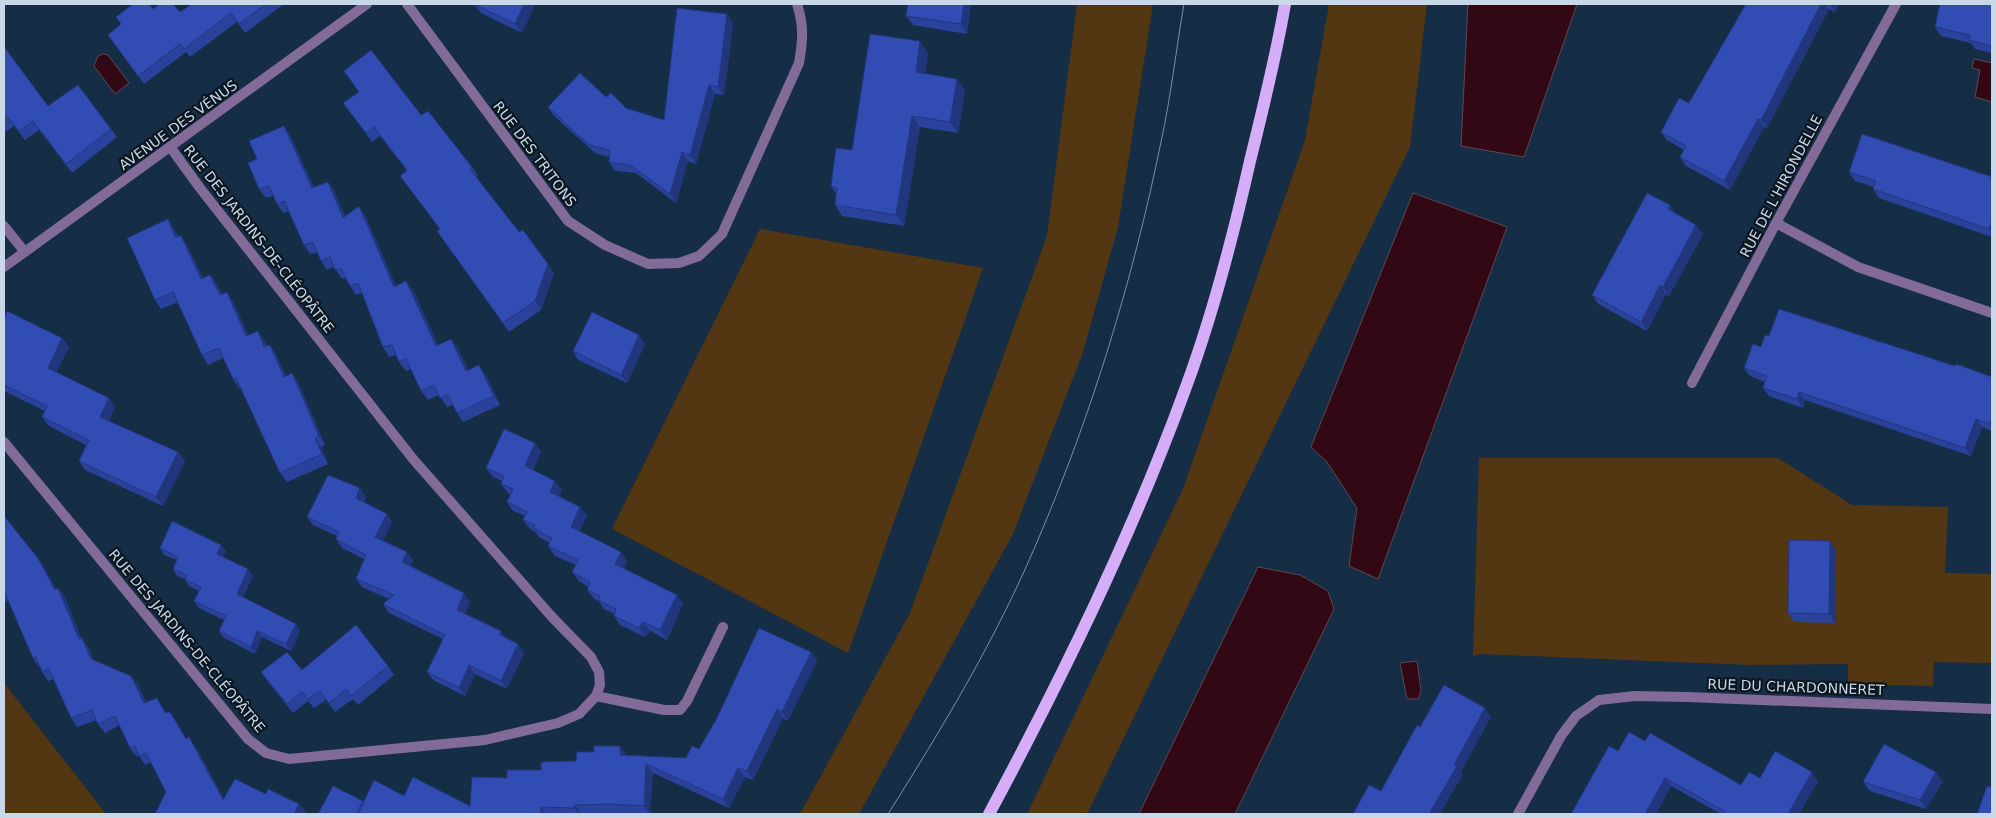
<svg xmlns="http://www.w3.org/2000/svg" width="1996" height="818" font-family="'DejaVu Sans',sans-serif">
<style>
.green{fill:#533612}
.water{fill:#310813;stroke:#5f4652}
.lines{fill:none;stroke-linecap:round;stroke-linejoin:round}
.street{stroke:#836b99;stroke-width:10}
.primary{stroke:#d5adf9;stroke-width:12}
.tram{stroke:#7c8fa1;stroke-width:1}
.wall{fill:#2a429b}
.shaded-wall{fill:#22367e}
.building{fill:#314db4;stroke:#22367e}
.labels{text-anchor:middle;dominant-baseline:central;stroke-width:4.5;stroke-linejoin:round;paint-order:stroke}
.street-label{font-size:14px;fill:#c9d8e6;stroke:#0b1620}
</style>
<rect width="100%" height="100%" fill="#162e45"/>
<path class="green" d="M1077 4H1153L1118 227 1083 352 1013 534 859 814H800L910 613 1047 236Z
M1329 4H1427L1410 147 1087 814H1027L1183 489 1305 140Z
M760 229 983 268 848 653 612 529Z
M1479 458H1778L1852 505 1948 507 1945 573 1992 574V663L1934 662 1933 686 1848 684V664L1749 665 1480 654 1473 656Z
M4 683 106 814H4Z"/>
<path class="water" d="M1468 4H1577L1524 157 1461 146Z
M103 54 108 55 129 83 115 94 94 66 98 56Z
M1974 59 1992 63V102L1975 97 1980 70 1972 68Z
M1413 193 1507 227 1378 579 1349 566 1357 508 1327 462 1311 447Z
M1258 567 1300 575 1328 591 1334 609 1235 814H1139Z
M1417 661 1421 691 1418 699H1407L1400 663Z"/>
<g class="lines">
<path class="street" d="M407 4 568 221 605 245 648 264 679 263 699 256 722 234 799 63C803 40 804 26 797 4
M1776 223 1858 267 1992 313
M4 226 24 251
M4 267 367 4
M1692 383 1776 223 1896 4
M4 442 248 739 266 753 289 759 485 740 558 723 579 714 596 696 600 685 599 672 591 657 552 617 413 459 200 188 171 148
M596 696 664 710H680L687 701 723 627
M1518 814 1561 736 1576 716 1599 700 1635 696 1687 697 1992 709"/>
<path class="primary" d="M989 814C1063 676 1132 535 1186 387 1213 314 1233 237 1250 161 1263 109 1276 57 1285 4"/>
<path class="tram" d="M888 814C943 727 997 637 1037 542 1092 414 1133 279 1161 142 1171 96 1176 50 1184 4"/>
</g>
<path class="wall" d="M192 4H284L245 33 237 22 190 57 186 52 144 84 108 35 153 9 180 12Z
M474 4H535L522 33 481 13Z
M908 4H971L967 34 913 25 906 16Z
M1740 4H1839L1835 12 1829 9 1767 128 1764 127 1730 190 1686 166 1680 157 1684 150 1667 140 1661 132 1689 103 1745 6Z
M1992 4V53L1975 49 1971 43 1941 36 1935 27Z
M733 23 724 95 715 94 696 164 688 161 676 203 636 173 615 171 609 162V157L595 153 554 116 548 107 606 97 626 108 664 120Z
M4 49 48 106 111 129 117 137 72 173 39 130 25 140 14 126 4 133Z
M928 53 925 74 965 90 958 133 920 127 904 226 842 216 835 205 836 194 831 186 852 150Z
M343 103 421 115 472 167 478 176 476 177 519 232 554 273 541 310 509 332 437 231 440 230 407 171 380 136 372 142Z
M284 126 290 135 314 187 328 182 334 191 345 216 365 215 396 286 413 290 438 345 458 348 468 370 486 375 500 405 463 422 457 413 453 405 447 407 439 395 428 400 421 391 411 369 406 371 399 362 396 355 389 357 383 347 362 293 356 295 350 286 346 278 342 279 334 267 327 270 321 261 317 252 310 254 304 245 289 211 283 213 277 204 273 196 266 198 259 189 257 159Z
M1849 172 1992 177V237L1879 198 1873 189 1874 187 1855 181Z
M1676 213 1703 234 1669 296 1666 294 1647 331 1598 304 1592 295Z
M168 219 174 229 178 236H181L187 245 203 278 210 275 217 284 222 294 233 301 248 335 264 340 267 346 276 354 286 376 298 382 325 445 321 447 328 464 287 482 280 473 241 388H239L233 379 223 358 208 365 202 355 178 302 161 309 155 300Z
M4 319 62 338 69 347 56 372 109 398 115 407 109 421 178 452 185 461 163 506 85 470 79 461 86 445 49 426 42 417 45 411 4 391Z
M1769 336 1955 366 1992 377V431L1982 427 1971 456 1805 400 1803 408 1769 396 1763 388 1765 382 1750 376 1744 368Z
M645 344 627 383 578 360 573 351Z
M541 452 533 471 562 490 559 496 580 507 587 516 579 531 627 561 624 569 683 604 667 640 650 631 645 637 620 625 614 616V614L604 609 599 601 594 599 587 590 588 587 579 581 572 572 576 565 555 556 548 546 550 543 539 537 535 532 530 529 523 520 525 516 513 511 507 502 510 494 508 493 501 484 502 481 493 477 486 468Z
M366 497 364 502 387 514 392 522 383 541 413 560 410 566 470 602 465 614 507 639 524 653 507 689 475 674 465 696 433 680 427 672 443 639 389 613 383 604 389 599 362 587 356 579 364 559 342 548 336 539 337 536 313 525 307 517Z
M4 516 37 557 43 565 56 589 58 588 65 597 81 638 88 647 94 661 131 676 138 685 146 702 157 698 166 713 176 721 186 739 195 746 224 799 266 794 299 804 306 813 305 814H155L166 792 151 762 145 765 139 756H136L130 748 120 725 105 733 98 724 97 720 77 727 71 718 54 679 48 681 42 672 40 667H39L33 658 8 600 4 602Z
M160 548 226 551 223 557 248 569 253 576 243 597 296 624 300 631 291 651 262 637 255 654 224 638 219 631 224 620 199 608 194 601 199 591 189 586 185 580V579L177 576 173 569 177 560 164 555Z
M1836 550 1835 623 1794 622 1788 613Z
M811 652 817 661 788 721 783 718 753 780 745 777 729 808 653 773 650 814 617 813 581 814H318L363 801H364L404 796 470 806 507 778 576 761 626 755 686 758 699 749Z
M388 666 394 675 358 705 353 699 335 712 326 700 314 708 308 701 293 713 268 682 261 672Z
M1645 741 1741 785 1760 778 1818 781 1799 814H1721L1671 786 1656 814H1571L1618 751Z
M1943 781 1926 809 1870 791 1863 782Z"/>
<path class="shaded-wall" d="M524 4H535L522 33 515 24Z
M964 4H971L967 34 961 24Z
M1821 4H1825L1829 9 1767 128 1761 120Z
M1829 4H1839L1835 12Z
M727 14 733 23 724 95 718 87Z
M920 41 928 53 924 83 916 72Z
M957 79 965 90 958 133 950 122Z
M709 85 715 94 696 164 690 155Z
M912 116 920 127 904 226 896 215Z
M1758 119 1764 127 1730 190 1724 181Z
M284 126 290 135 318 197 312 188Z
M682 152 688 161 676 203 670 194Z
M328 182 334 191 349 227 343 218Z
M1670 205 1676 214 1668 209Z
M359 206 365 215 400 296 394 287Z
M168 219 174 229 182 246 175 237Z
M1992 220V235L1989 229Z
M1696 225 1703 234 1669 296 1663 287Z
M181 236 187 245 207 288 201 279Z
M548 264 554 273 541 310 535 301Z
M210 275 217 284 226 304 220 295Z
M406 281 413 290 442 355 436 346Z
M1660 285 1666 294 1647 331 1641 322Z
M227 292 233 301 252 345 246 336Z
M258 331 264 340 271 356 264 347Z
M639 335 645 344 627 383 621 375Z
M62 338 69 347 54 377 48 368Z
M451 339 458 348 472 380 466 371Z
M270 345 276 354 290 386 284 377Z
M479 365 486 375 500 405 494 396Z
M292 373 298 382 325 445 319 436Z
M1799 392 1805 400 1803 408 1797 399Z
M109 398 115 407 106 426 100 417Z
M1976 419 1982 427 1971 456 1965 448Z
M315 438 321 447 328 464 322 454Z
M535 443 541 452 531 476 525 466Z
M178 452 185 461 163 506 156 497Z
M555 481 562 490 556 501 550 492Z
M360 488 366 497 362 506 356 498Z
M580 507 587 516 577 536 571 527Z
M387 514 392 522 381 545 375 537Z
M1830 541 1836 550 1835 623 1829 614Z
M221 545 226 551 221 560 217 554Z
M407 552 413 560 408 571 402 562Z
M621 552 627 561 622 573 615 564Z
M37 557 43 565 61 599 55 590Z
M248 569 253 576 241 600 237 594Z
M58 588 65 597 85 647 79 639Z
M464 593 470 602 463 619 457 610Z
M677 595 683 604 667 640 660 630Z
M643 622 650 631 645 637 639 628Z
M296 624 300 631 291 651 286 644Z
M257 631 262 637 255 654 251 647Z
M501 631 507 640 500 635Z
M82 638 88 647 97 668 91 659Z
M518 644 524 653 507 689 501 681Z
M811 652 817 661 788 721 782 712Z
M469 665 475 674 465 696 459 688Z
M131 676 138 685 151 712 144 703Z
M157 698 163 707 171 722 165 713Z
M1485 708 1491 717 1461 772 1463 775 1440 814H1429L1454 765Z
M777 709 783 718 753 780 747 771Z
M170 712 176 721 192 748 186 739Z
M189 737 195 746 229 809 223 800Z
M620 746 627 756 620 755Z
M646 764 653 773 650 814 644 806Z
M738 768 745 777 729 808 723 799Z
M1812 772 1818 781 1799 814H1788Z
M1936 772 1943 781 1926 809 1920 800Z
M1665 778 1671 786 1656 814H1645Z
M299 804 306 813 305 814H294Z
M575 805 581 814H579L574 808Z
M541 807 546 814H541Z"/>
<path class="building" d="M133 4H149L153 9 160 4H173L180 12 192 4H266L239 24 231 13 184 49 180 44 138 76 108 35 121 24 116 17Z
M474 4H524L515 24Z
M908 4H964L961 24 906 16Z
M1746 4H1821L1761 120 1758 119 1724 181 1680 157 1686 146 1661 132 1679 98 1689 103Z
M1940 4H1992V46L1969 40 1970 35 1935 27Z
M677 8 727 14 718 87 709 85 690 155 682 152 670 194 630 165 609 162 610 150 589 145 548 107 580 73 606 97 611 93 626 108 664 120Z
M870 34 920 41 916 72 957 79 950 122 912 116 896 215 835 205 837 188 831 186 836 148 852 150Z
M5 48 48 106 78 85 111 129 66 164 33 121 19 131 8 117 4 120V49Z
M371 50 421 115 428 111 472 167 470 169 519 232 523 230 548 264 535 301 503 323 437 231 440 229 400 176 407 170 374 127 366 133 343 103 359 92 344 71Z
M284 126 312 188 328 182 343 218 359 206 394 287 406 281 436 346 451 339 466 371 479 365 494 396 457 413 448 395 440 398 434 385 421 391 406 359 399 362 392 345 383 347 358 283 350 286 341 269 335 270 330 257 321 261 313 242 304 245 284 201 277 204 269 186 259 189 248 163 257 159 249 141Z
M1862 134 1992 177V220L1989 229 1873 189 1876 181 1849 172Z
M1647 193 1670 205 1668 209 1696 225 1663 287 1660 285 1641 322 1592 295Z
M168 219 175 237 181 236 201 279 210 275 220 295 227 292 246 336 258 331 264 347 270 345 284 377 292 373 319 436 315 438 322 454 280 473 236 378 233 379 219 348 202 355 173 292 155 300 127 238Z
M1779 309 1955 366 1956 364 1992 377V418L1990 424 1976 419 1965 448 1799 392 1797 399 1763 388 1767 376 1744 368 1753 344 1761 347 1765 335 1769 336Z
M7 311 62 338 48 368 109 398 100 417 178 452 156 497 79 461 89 440 42 417 47 406 4 385V319Z
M592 312 639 335 621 375 573 351Z
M504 429 535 443 525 466 555 481 550 492 580 507 571 527 621 552 615 564 677 595 660 630 643 622 639 628 614 616 616 609 598 600 600 596 587 590 590 582 572 572 578 560 548 546 552 538 533 528 535 525 523 520 527 512 507 502 513 489 501 484 504 476 486 468Z
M328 475 360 488 356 498 387 514 375 537 407 552 402 562 464 593 457 610 501 631 500 635 518 644 501 681 469 665 459 688 427 672 445 635 383 604 394 595 356 579 366 555 336 539 339 532 307 517Z
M4 516 37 557 55 590 58 588 79 639 82 638 91 659 131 676 144 703 157 698 165 713 170 712 186 739 189 737 223 800 235 779 266 794 268 789 299 804 294 814H155L166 792 146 753 139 756 135 746 130 748 115 716 98 724 92 710 71 718 49 669 42 672 36 657 33 658 4 591Z
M172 521 221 545 217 554 248 569 237 594 296 624 286 644 257 631 251 647 219 631 226 616 194 601 201 587 185 580 187 575 173 569 178 557 160 548Z
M1789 540 1830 541 1829 614 1788 613Z
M356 625 388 666 351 696 346 689 329 703 320 691 308 699 302 692 287 704 261 672 287 652 302 670Z
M759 628 811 652 782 712 777 709 747 771 738 768 723 799 646 764 644 806 610 804 575 805 574 808 541 807V814H358L374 780 404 796 413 777 470 806 472 777 507 778V770H541V762L576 761 577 752H594V746H620V755L686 758 692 746 699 749 717 718Z
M1444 685 1485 708 1454 765 1457 766 1429 814H1353L1369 785 1381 791 1417 725 1420 727Z
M1629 732 1645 741 1650 733 1741 785 1749 772 1760 778 1775 751 1812 772 1788 814H1724L1726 812 1665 778 1645 814H1571L1609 746 1618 751Z
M1884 744 1936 772 1920 800 1863 782Z
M333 786 363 801 356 814H318Z
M1987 786 1992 788V814H1977Z"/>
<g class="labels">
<g class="street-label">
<text transform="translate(178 125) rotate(-36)">AVENUE DES VÉNUS</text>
<text transform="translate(535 154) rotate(53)">RUE DES TRITONS</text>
<text transform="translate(1781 186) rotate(-62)">RUE DE L'HIRONDELLE</text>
<text transform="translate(259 239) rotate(52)">RUE DES JARDINS-DE-CLÉOPÂTRE</text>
<text transform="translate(187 641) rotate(50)">RUE DES JARDINS-DE-CLÉOPÂTRE</text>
<text transform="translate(1796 687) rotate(2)">RUE DU CHARDONNERET</text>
</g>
</g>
<rect width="1996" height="818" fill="none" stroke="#c9d8e6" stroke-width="10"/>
</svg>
